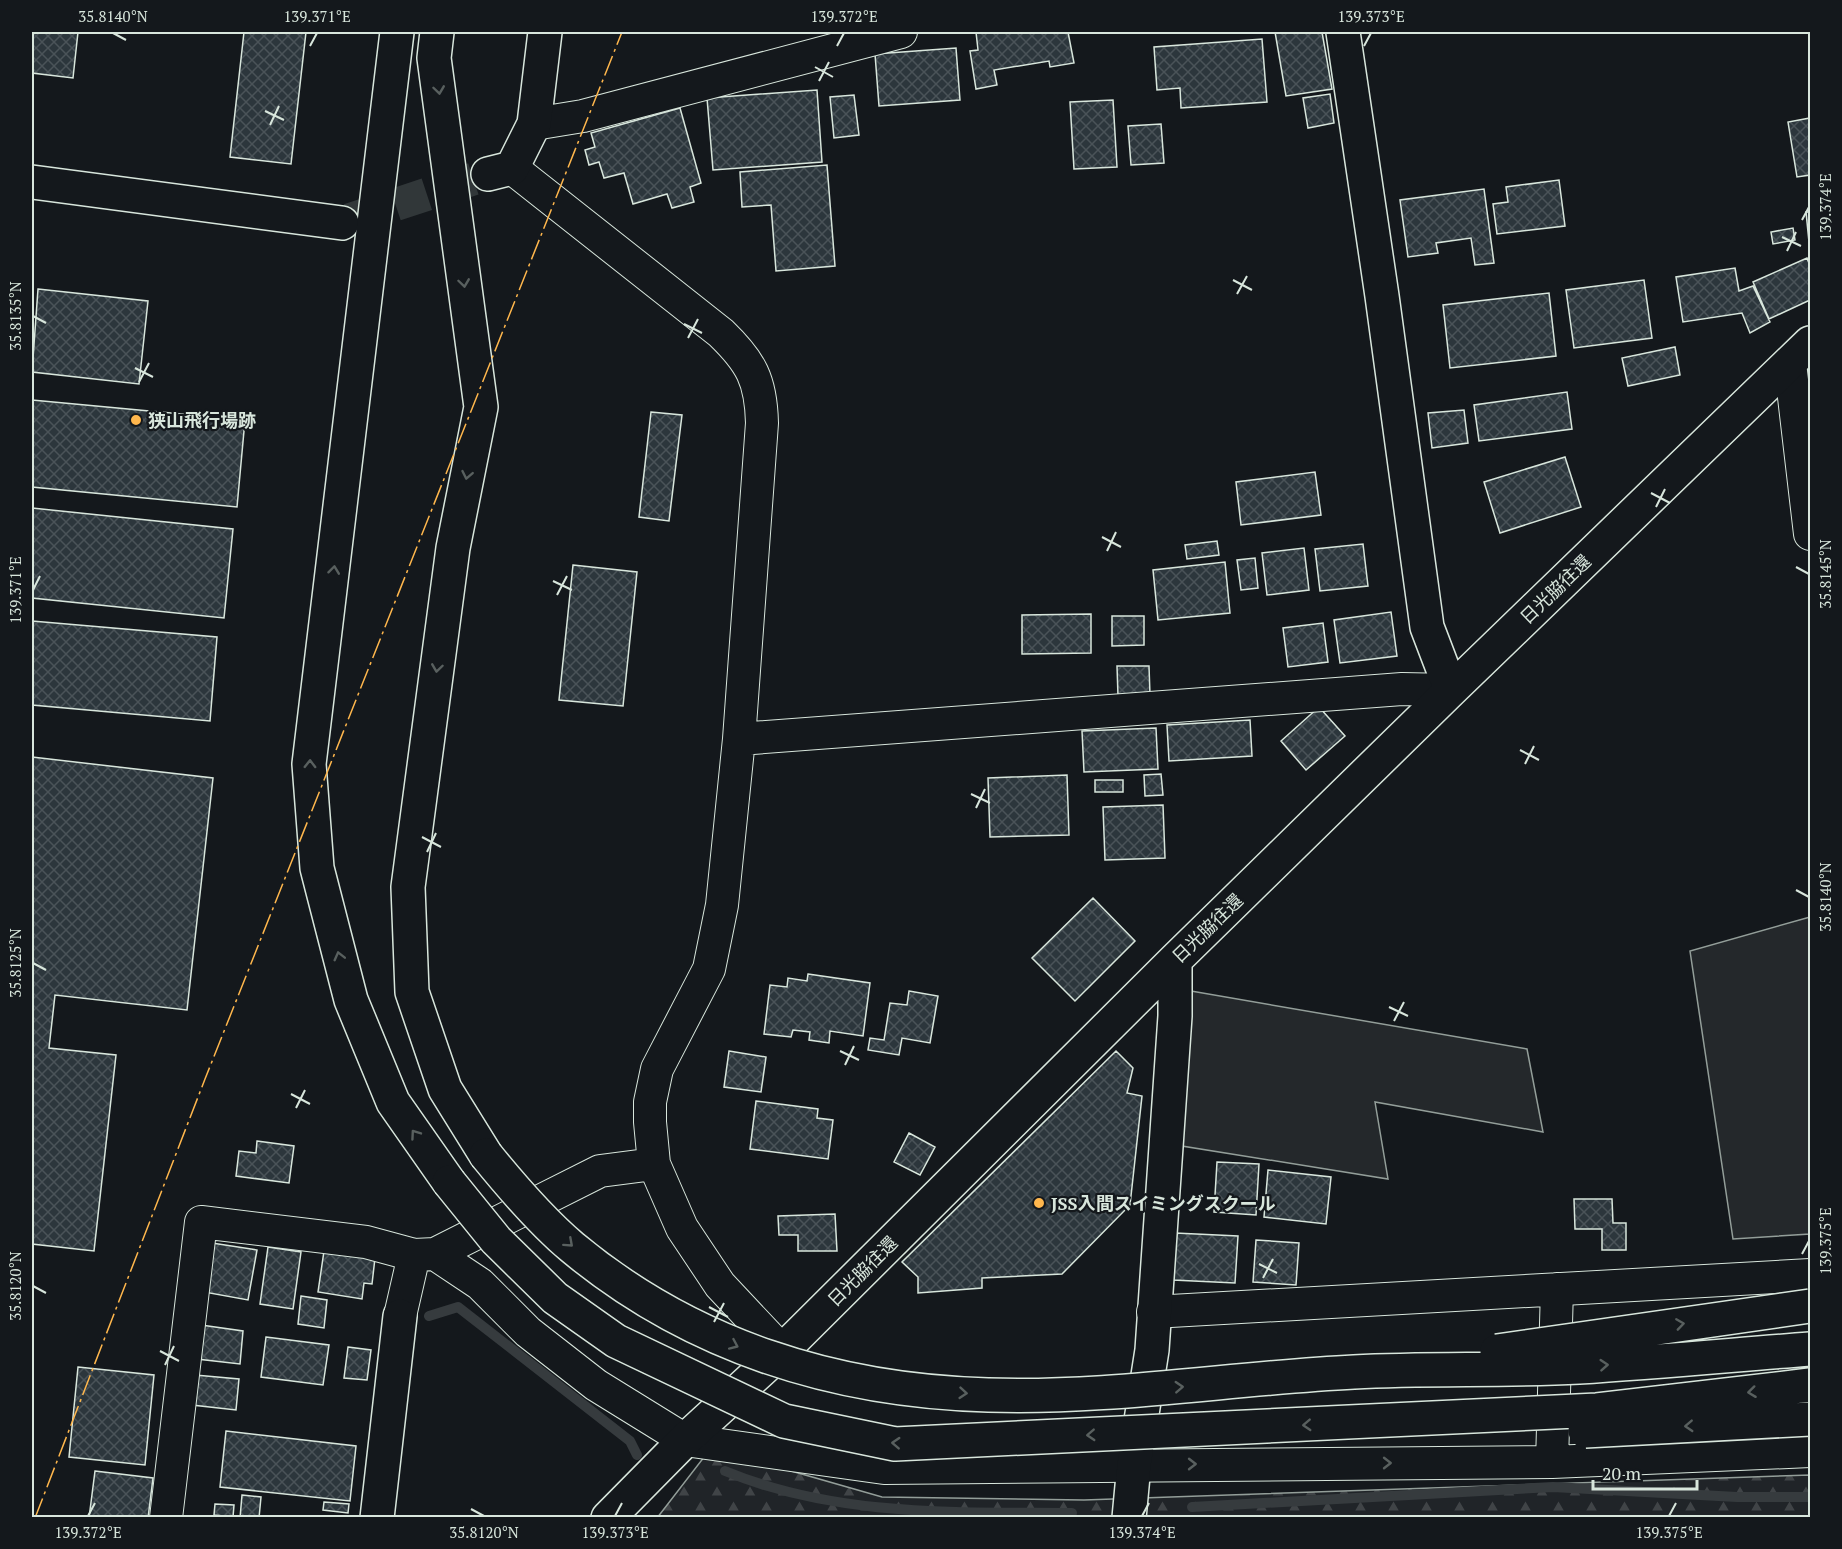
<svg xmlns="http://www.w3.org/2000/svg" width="1842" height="1549" font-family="'PT Serif','Noto Sans JP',serif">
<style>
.forest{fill:url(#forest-firs);stroke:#939e99;stroke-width:1.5}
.parking{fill:#24282b;stroke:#939e99;stroke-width:1.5}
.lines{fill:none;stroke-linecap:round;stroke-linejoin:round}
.stream{stroke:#363b3e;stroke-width:10}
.building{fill:url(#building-cross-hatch);stroke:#d8e6dc;stroke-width:1.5}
.tertiary-tunnel{stroke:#313739;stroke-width:33;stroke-dasharray:33 16;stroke-linecap:butt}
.minor-casing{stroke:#d8e6dc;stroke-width:34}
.tertiary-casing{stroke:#d8e6dc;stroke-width:36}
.motorway-casing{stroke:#d8e6dc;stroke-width:36}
.minor{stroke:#14181c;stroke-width:32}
.tertiary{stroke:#14181c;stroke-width:33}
.motorway{stroke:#14181c;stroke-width:33}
.motorway-bridge-casing{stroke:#d8e6dc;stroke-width:36;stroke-linecap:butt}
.motorway-bridge{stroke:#14181c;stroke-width:33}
.power{stroke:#ffb74d;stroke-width:1.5;stroke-dasharray:21 4.5 3 4.5;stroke-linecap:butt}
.oneway{stroke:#59605f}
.ticks{fill:none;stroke:#d8e6dc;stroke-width:2}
.poi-dot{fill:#ffb74d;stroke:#14181c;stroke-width:2}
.labels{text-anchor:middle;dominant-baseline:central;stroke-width:4.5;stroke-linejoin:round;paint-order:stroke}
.poi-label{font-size:18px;font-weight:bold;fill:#d8e6dc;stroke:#14181c;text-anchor:start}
.street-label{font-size:18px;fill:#d8e6dc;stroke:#14181c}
.neatline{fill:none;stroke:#d8e6dc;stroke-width:2}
.ticks-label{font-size:15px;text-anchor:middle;fill:#d8e6dc}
</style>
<defs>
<pattern id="forest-firs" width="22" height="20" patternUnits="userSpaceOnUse" patternTransform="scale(1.5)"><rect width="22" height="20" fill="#202428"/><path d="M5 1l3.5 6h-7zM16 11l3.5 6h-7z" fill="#404447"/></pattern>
<pattern id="building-cross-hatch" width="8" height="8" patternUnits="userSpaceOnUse" patternTransform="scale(1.5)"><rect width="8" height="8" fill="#2c363c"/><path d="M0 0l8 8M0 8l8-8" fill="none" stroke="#4a5358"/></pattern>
</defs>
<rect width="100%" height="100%" fill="#14181c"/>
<path class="forest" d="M711 1448 882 1497 1084 1500 1810 1475V1518H657Z"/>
<path class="parking" d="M1810 917V1234L1733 1239 1690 951Z
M1191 991 1527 1049 1543 1132 1375 1102 1388 1179 1182 1146Z"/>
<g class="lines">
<path class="stream" d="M429 1316 458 1307 630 1441 637 1455
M725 1471C836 1517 954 1512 1072 1513
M1192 1507 1553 1487 1737 1497H1810"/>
</g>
<path class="building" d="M32 32H78L73 78 32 73Z
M244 32H306L291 164 230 157Z
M976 32H1068L1074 63 1050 67 1049 61 994 70 997 85 976 89 970 51 978 50Z
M1275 32H1322L1332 89 1286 96Z
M1262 39 1267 102 1181 108 1180 88 1157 90 1154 47Z
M956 48 960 100 879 106 875 54Z
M817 90 822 162 713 170 707 98Z
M1330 94 1334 123 1308 128 1303 98Z
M854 95 859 135 834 138 830 97Z
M1113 100 1117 167 1074 169 1070 102Z
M680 108 701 183 690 187 694 202 672 208 667 194 633 204 624 173 604 178 599 162 589 165 585 150 595 147 591 133Z
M1810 118V175L1797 177 1788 122Z
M1161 124 1164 163 1131 165 1128 126Z
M827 165 835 266 776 271 771 205 742 207 740 172Z
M1559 180 1565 226 1497 234 1493 204 1508 202 1506 187Z
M1484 189 1494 263 1475 265 1471 238 1436 243 1438 253 1408 257 1400 200Z
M1806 212H1810V242H1809Z
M1793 228 1795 240 1773 244 1771 232Z
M1807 258 1810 266V300L1769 319 1753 282Z
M1735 268 1739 291 1753 286 1770 322 1750 333 1742 313 1683 322 1676 277Z
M1644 280 1652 338 1574 348 1566 290Z
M38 289 148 301 139 384 32 372Z
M1549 293 1556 356 1450 368 1443 305Z
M1675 347 1680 375 1628 386 1622 358Z
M1567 392 1572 429 1479 441 1474 405Z
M32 400 245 420 237 507 32 487Z
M1464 410 1468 443 1432 448 1428 413Z
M651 412 682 415 669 521 639 517Z
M1565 457 1581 507 1500 533 1484 482Z
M1315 472 1321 515 1241 525 1236 482Z
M32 508 233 529 224 618 32 598Z
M1217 541 1219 555 1187 559 1185 545Z
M1363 544 1368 586 1320 591 1315 549Z
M1304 548 1309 590 1267 595 1262 553Z
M1255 558 1258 588 1241 590 1237 560Z
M1225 562 1230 613 1158 620 1153 570Z
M573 565 637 572 623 706 559 700Z
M1391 612 1397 656 1340 663 1334 620Z
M1091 614V653L1022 654V615Z
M1112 616H1144V645L1112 646Z
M32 621 217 637 210 721 32 705Z
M1323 623 1328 662 1288 667 1283 628Z
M1117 666H1149L1150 695 1118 696Z
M1319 707 1345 736 1306 770 1281 741Z
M1250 720 1252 756 1169 761 1167 725Z
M1156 728 1158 769 1084 772 1082 731Z
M32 757 213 778 187 1010 55 995 49 1048 116 1055 94 1251 32 1244Z
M1161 774 1163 795 1145 796 1144 775Z
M1067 775 1069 835 990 837 988 778Z
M1095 780H1123V792H1095Z
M1163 805 1165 858 1105 860 1103 807Z
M1093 898 1135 941 1075 1001 1032 958Z
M808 974 870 983 863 1036 830 1031 829 1043 809 1040 810 1032 793 1030 791 1037 764 1034 770 985 787 987 788 978 807 981Z
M909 991 938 996 930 1043 902 1038 899 1055 868 1050 870 1038 884 1040 890 1003 907 1005Z
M729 1051 766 1057 761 1092 724 1087Z
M1116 1051 1133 1068 1127 1093 1142 1096 1130 1205 1062 1274 982 1278V1288L918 1293V1277L902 1262Z
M756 1101 818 1109 817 1118 833 1120 828 1159 750 1149Z
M909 1133 935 1147 920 1175 894 1162Z
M257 1141 294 1146 289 1183 236 1176 239 1151 256 1153Z
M1217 1162 1259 1164 1256 1215 1214 1212Z
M1268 1170 1331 1177 1326 1224 1264 1217Z
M1574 1199H1612L1613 1223H1626V1250H1602V1229H1575Z
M835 1214 837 1251H798V1235H779L778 1216Z
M1175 1233 1238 1236 1235 1283 1173 1280Z
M1256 1240 1299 1243 1296 1285 1253 1282Z
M212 1243 257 1250 248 1300 204 1292Z
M268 1247 301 1252 293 1309 260 1304Z
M324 1251 375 1258 372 1284 364 1283 362 1299 318 1292Z
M301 1296 327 1300 324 1328 298 1324Z
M201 1325 243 1331 240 1364 197 1359Z
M266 1337 329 1345 323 1385 261 1377Z
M348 1347 371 1350 367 1380 344 1378Z
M78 1367 154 1375 145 1465 69 1457Z
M195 1375 239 1379 236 1410 192 1405Z
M226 1431 356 1446 350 1501 220 1487Z
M95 1471 153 1478 148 1518H89Z
M242 1495 261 1497 259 1518H240Z
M324 1502 349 1504 348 1513 323 1510Z
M215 1504 234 1505 233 1517 214 1515Z"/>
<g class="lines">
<path class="tertiary-tunnel" d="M349 220 488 174"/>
<defs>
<path id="minor" d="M534 124 583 116 901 32
M512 168 721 333C751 362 761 380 762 423L739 739 722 905 709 969 657 1069 650 1102V1122L654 1164 682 1228 720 1285 782 1351
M1790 363 1810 534
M739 739 1402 689 1451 690
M435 1254 480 1284 528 1332 596 1385 685 1440 884 1468 1552 1462 1810 1451
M1153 1312 1810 1275
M400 1316 414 1255 435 1254 600 1171 654 1164
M1552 1462 1557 1289
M166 1518 201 1222 366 1242 414 1255"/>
<path id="tertiary" d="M1343 32 1382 296 1427 627 1451 690
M488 174 512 168 534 124 545 32
M32 182 342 223
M377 1518 400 1316
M608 1518 685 1440 782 1351 1175 960 1451 690 1810 343
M1129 1518 1134 1465 1152 1350 1175 1016V960"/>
<path id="motorway" d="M397 32 309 764 317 868 351 1000 393 1102 449 1182
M437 32 434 58 481 407 453 548 408 887 412 992 445 1089 486 1155"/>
</defs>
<use href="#minor" class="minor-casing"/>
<use href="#tertiary" class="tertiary-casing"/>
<use href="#motorway" class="motorway-casing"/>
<use href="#minor" class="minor"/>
<use href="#tertiary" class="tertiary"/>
<use href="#motorway" class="motorway"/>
<defs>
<path id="motorway-bridge" d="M486 1155C512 1187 540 1220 572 1247 691 1346 835 1391 988 1395 1110 1399 1232 1378 1354 1372 1429 1368 1504 1371 1579 1367 1656 1362 1733 1355 1810 1349
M449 1182 496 1240 555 1298 616 1341 784 1421 895 1444 1597 1410 1810 1385
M1497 1351 1810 1306
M1585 1431 1810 1419"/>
</defs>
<use href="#motorway-bridge" class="motorway-bridge-casing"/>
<use href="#motorway-bridge" class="motorway-bridge"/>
<path class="power" d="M35 1518 205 1079 622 32"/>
</g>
<defs><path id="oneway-chevron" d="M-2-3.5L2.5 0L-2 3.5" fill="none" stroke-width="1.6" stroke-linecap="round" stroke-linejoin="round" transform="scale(1.5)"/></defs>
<g class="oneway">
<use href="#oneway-chevron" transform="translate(439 90) rotate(82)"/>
<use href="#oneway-chevron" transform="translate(464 283) rotate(82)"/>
<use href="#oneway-chevron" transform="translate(467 475) rotate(101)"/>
<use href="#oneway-chevron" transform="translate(334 570) rotate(-83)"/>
<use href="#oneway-chevron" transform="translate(437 668) rotate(98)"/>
<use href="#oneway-chevron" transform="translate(310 764) rotate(-89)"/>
<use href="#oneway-chevron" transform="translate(339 956) rotate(-104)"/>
<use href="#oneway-chevron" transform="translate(415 1134) rotate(-125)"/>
<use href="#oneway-chevron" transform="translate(569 1243) rotate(42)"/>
<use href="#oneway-chevron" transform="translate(1680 1324) rotate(-8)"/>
<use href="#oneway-chevron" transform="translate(734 1345) rotate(24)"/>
<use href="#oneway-chevron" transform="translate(1604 1365) rotate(-4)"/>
<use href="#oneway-chevron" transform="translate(1179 1387) rotate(-3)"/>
<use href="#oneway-chevron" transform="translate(1752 1392) rotate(173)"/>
<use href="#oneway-chevron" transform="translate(963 1393) rotate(5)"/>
<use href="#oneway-chevron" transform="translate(1307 1425) rotate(177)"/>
<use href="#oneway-chevron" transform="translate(1689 1426) rotate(177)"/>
<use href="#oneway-chevron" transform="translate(1091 1435) rotate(177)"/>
<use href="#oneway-chevron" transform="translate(896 1443) rotate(-177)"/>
<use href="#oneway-chevron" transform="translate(1387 1463)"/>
<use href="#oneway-chevron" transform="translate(1192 1464)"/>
</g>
<path class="ticks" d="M113 33 126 40M310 46 317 33M837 46 844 33M1364 46 1371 33M815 67 833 77M819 81 829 62M265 111 284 120M270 125 279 106M1802 220 1809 207M1782 237 1801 246M1787 251 1796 232M1233 280 1252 290M1237 294 1247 276M33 316 46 323M684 324 702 333M688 338 698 319M135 368 153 377M139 382 149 363M1651 493 1670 503M1656 507 1665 489M1102 537 1121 547M1107 551 1116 532M1796 567 1809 574M553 581 572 590M33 590 40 576M557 595 567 576M1520 750 1539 760M1525 764 1534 746M971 794 990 803M976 808 985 789M422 837 441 847M427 852 436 833M1796 890 1809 897M33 963 46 970M1389 1007 1408 1016M1394 1021 1404 1002M840 1051 859 1060M845 1065 854 1046M291 1094 310 1104M296 1108 305 1090M1802 1254 1809 1241M1259 1264 1277 1273M1263 1278 1273 1259M33 1286 46 1293M709 1307 728 1317M714 1322 724 1303M160 1351 179 1361M165 1365 174 1346M471 1509 484 1516M88 1516 95 1503M615 1516 622 1503M1142 1516 1149 1503M1669 1516 1676 1503"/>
<g class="poi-dot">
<circle cx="136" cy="420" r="6"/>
<circle cx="1039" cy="1203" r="6"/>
</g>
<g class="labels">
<g class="poi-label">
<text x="148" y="420">狭山飛行場跡</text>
<text x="1051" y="1203">JSS入間スイミングスクール</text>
</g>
<g class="street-label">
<text transform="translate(1555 589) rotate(-44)">日光脇往還</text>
<text transform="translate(1207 928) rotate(-44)">日光脇往還</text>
<text transform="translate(862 1271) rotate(-45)">日光脇往還</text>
</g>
</g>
<rect width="1842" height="1549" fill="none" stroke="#14181c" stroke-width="66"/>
<path d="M1593 1480v9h104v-9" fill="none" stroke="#d8e6dc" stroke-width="3"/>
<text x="1602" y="1480" font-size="18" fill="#d8e6dc" stroke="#14181c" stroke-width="4.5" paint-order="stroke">20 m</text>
<rect x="33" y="33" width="1776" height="1483" class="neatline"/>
<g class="ticks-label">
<text x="113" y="22">35.8140°N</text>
<text x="317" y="22">139.371°E</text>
<text x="844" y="22">139.372°E</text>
<text x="1371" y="22">139.373°E</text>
<text transform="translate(1826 207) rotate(-90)" y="5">139.374°E</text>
<text transform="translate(16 316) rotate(-90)" y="5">35.8135°N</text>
<text transform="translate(1826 574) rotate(-90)" y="5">35.8145°N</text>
<text transform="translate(16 590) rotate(-90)" y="5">139.371°E</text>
<text transform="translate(1826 897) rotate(-90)" y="5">35.8140°N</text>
<text transform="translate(16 963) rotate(-90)" y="5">35.8125°N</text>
<text transform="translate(1826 1241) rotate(-90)" y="5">139.375°E</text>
<text transform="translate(16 1286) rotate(-90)" y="5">35.8120°N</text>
<text x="88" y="1538">139.372°E</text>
<text x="484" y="1538">35.8120°N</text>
<text x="615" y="1538">139.373°E</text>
<text x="1142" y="1538">139.374°E</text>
<text x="1669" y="1538">139.375°E</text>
</g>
</svg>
